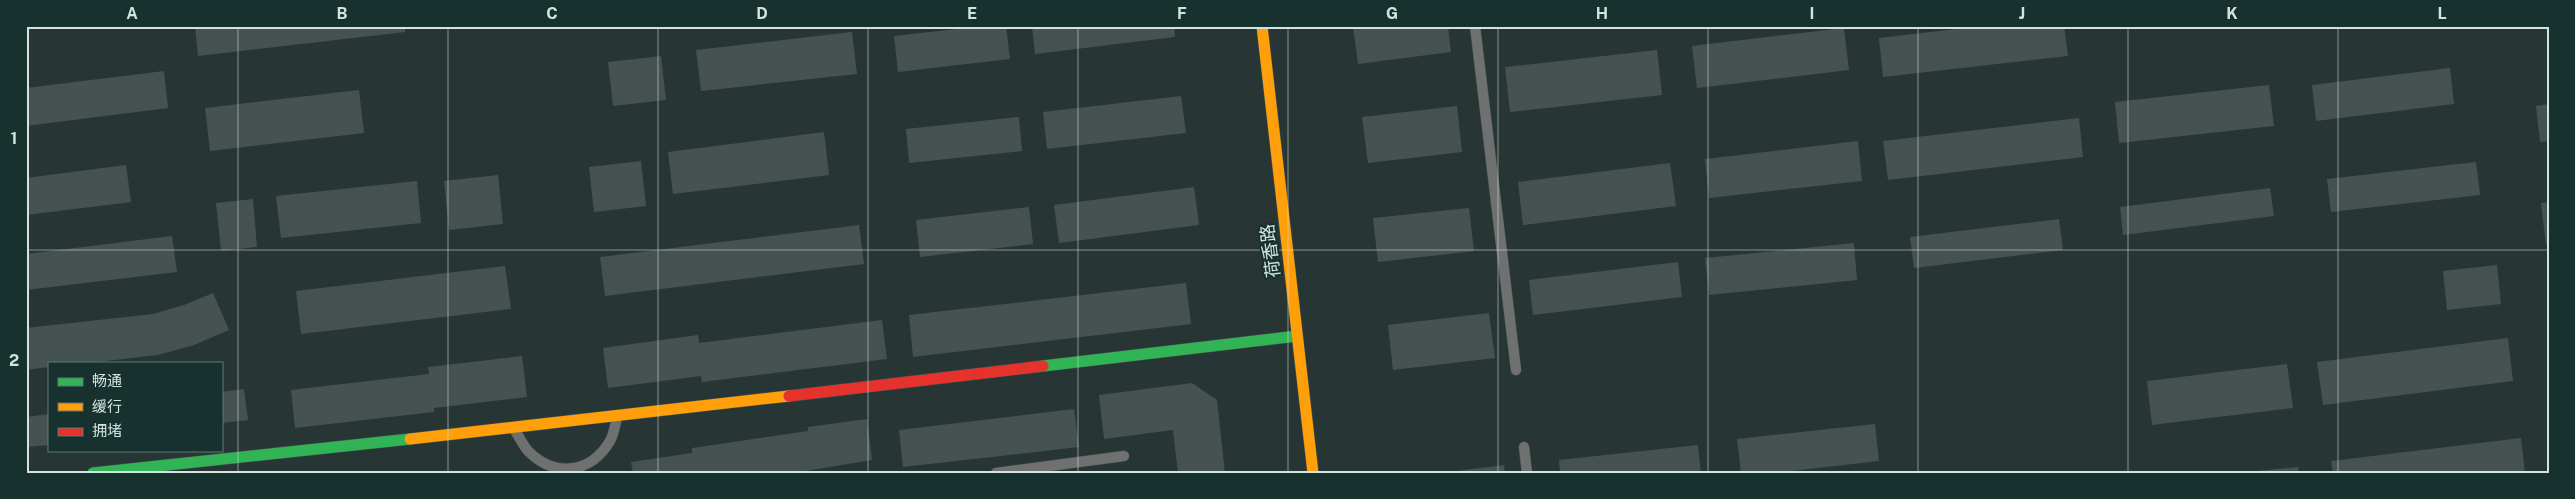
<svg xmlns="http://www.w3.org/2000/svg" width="2575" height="499" font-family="'Public Sans','Noto Sans SC',sans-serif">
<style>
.building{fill:#465250}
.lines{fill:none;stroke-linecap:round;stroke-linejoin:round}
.lane-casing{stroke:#485452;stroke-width:11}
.fast-casing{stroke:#485452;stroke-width:12}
.slow-casing{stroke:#485452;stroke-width:12}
.jam-casing{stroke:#485452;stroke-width:12}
.lane{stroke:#6f7170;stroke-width:10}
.fast{stroke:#30b455;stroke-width:11}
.slow{stroke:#ff9f0a;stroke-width:11}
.jam{stroke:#e5322d;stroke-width:11}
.grid{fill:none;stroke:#d3e3e0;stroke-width:1;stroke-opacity:0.55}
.labels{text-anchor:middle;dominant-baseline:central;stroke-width:4;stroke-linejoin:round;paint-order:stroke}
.street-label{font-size:18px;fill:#d3e3e0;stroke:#16312e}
.neatline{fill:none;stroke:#d3e3e0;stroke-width:2}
.grid-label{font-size:16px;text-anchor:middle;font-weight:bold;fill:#d3e3e0}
</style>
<rect width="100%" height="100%" fill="#273634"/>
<path class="building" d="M195 26H405V32L198 56Z
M984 26H1006L1010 59 898 72 894 36Z
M1032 26H1174L1175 37 1035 54Z
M1353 26H1448L1451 52 1358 64Z
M1982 26H2064L2068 56 1883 77 1879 38Z
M1844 28 1849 70 1697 88 1692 46Z
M852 32 857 74 701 91 696 50Z
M1657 50 1662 95 1510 112 1505 67Z
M661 56 666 100 613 106 608 62Z
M2450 68 2454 104 2316 121 2312 85Z
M164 71 168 108 26 126V88Z
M2269 85 2274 126 2119 143 2115 102Z
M359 90 364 133 210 151 205 108Z
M1181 96 1186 133 1047 149 1043 112Z
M2549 104V141L2540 142 2536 106Z
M1457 106 1462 152 1368 163 1362 117Z
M1019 117 1022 151 909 163 906 129Z
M2079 118 2083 157 1888 180 1883 141Z
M824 132 829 175 673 194 668 152Z
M1858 141 1862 181 1709 198 1705 159Z
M641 161 646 206 594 212 589 167Z
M2476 162 2480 195 2331 212 2327 179Z
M1670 163 1676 206 1523 225 1518 182Z
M126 165 131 202 26 215V178Z
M498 175 503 224 449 230 444 181Z
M417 181 421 223 281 238 276 196Z
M1194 187 1199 225 1059 243 1054 205Z
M2270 188 2274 216 2123 235 2120 207Z
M253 199 257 247 221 251 216 203Z
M2549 202V245H2546L2541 203Z
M1029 207 1033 244 920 257 916 220Z
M1469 208 1474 251 1378 262 1373 218Z
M2059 219 2063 250 1914 268 1910 237Z
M859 225 864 264 605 296 600 257Z
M172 236 177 272 26 290V254Z
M1854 243 1857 280 1709 295 1705 258Z
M1678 262 1682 297 1533 315 1529 280Z
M2497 265 2501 304 2447 310 2443 271Z
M505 266 511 309 301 334 296 291Z
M1186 283 1191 324 913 357 909 315Z
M213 293 229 330 194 345 158 355 88 363H49V367L26 370V328L153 314 184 305Z
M1489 313 1495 358 1393 370 1388 325Z
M882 320 887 359 702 382 701 376 608 388 603 348 698 335 699 343Z
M2508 338 2513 381 2323 405 2317 362Z
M522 356 527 397 434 408V412L295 428 291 390 429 374 428 367Z
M2287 364 2293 408 2152 425 2147 381Z
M1192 383 1217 400 1225 473H1178L1173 430 1104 439 1099 395Z
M244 389 248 420 221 423V392Z
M1074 409 1079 447 903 467 899 430Z
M49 414V445L26 447V417Z
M867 419 872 460 793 473H633L631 462 692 453V448L808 431V427Z
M1875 424 1879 461 1773 473H1741L1737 439Z
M2521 438 2525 473H2333L2331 461Z
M1698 445 1701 473H1560L1559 460Z
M1504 465 1505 473H1449V472Z
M2298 467 2299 473H2256V471Z"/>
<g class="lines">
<defs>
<path id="lane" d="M1475 26 1516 370
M514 429C519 436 523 446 529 452 556 478 591 473 610 441 614 434 615 425 617 418
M1524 447 1527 473
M996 473 1124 456"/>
<path id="fast" d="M1043 366 1297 336
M93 473 410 439"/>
<path id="slow" d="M1262 26 1313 473
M410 439 789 396"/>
<path id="jam" d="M789 396 1043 366"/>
</defs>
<use href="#lane" class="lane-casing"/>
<use href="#fast" class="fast-casing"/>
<use href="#slow" class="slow-casing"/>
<use href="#jam" class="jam-casing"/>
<use href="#lane" class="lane"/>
<use href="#fast" class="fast"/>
<use href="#slow" class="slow"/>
<use href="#jam" class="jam"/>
</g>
<path class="grid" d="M238 26V473M448 26V473M658 26V473M868 26V473M1078 26V473M1288 26V473M1498 26V473M1708 26V473M1918 26V473M2128 26V473M2338 26V473M26 250H2549"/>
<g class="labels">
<g class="street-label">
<text transform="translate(1270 251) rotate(-97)">荷香路</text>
</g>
</g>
<rect width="2575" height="499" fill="none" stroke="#16312e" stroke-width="55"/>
<rect x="48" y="362" width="175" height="90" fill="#16312e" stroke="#627875"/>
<rect x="58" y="378" width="25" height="8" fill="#30b455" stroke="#627875"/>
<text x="92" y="386" font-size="15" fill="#d3e3e0">畅通</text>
<rect x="58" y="403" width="25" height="8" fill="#ff9f0a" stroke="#627875"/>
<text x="92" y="412" font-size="15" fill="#d3e3e0">缓行</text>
<rect x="58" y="428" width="25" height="8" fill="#e5322d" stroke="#627875"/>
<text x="92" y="436" font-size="15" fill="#d3e3e0">拥堵</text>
<rect x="28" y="28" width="2520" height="444" class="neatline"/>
<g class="grid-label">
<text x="132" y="19">A</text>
<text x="342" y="19">B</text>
<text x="552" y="19">C</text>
<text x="762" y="19">D</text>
<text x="972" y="19">E</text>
<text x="1182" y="19">F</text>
<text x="1392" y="19">G</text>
<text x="1602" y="19">H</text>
<text x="1812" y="19">I</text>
<text x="2022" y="19">J</text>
<text x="2232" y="19">K</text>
<text x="2442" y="19">L</text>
<text x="14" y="144">1</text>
<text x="14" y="366">2</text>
</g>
</svg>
